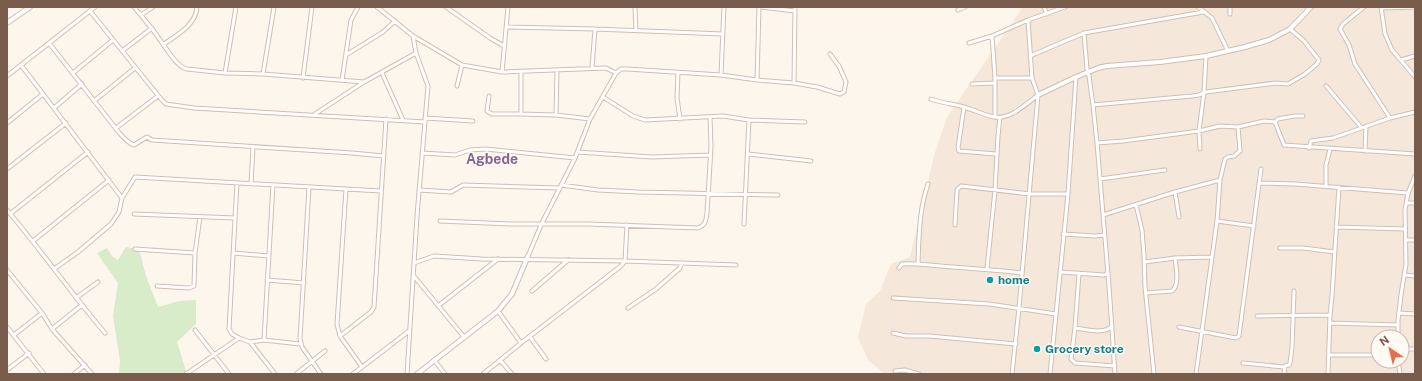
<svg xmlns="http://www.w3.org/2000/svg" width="1422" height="381" font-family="'Public Sans',sans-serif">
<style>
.residential{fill:#f5e8da;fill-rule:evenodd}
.green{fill:#d8ecc9}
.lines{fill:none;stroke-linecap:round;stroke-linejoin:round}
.minor-casing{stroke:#d1beb0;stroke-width:5}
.tertiary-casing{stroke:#d1beb0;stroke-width:6}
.minor{stroke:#fff;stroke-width:3}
.tertiary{stroke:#fff;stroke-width:4}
.culture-dot{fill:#0f9aa8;stroke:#fffaf3;stroke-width:1.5}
.labels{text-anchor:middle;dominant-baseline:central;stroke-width:3;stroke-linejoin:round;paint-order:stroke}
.culture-label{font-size:12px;font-weight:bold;fill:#0d838f;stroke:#fffaf3;text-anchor:start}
.quarter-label{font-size:14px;font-weight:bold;fill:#846695;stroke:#fffaf3}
</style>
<rect width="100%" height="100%" fill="#fdf6ec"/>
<path class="residential" d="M1023 7H1415V374H885L868 360 858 337 866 304 880 291 891 264 910 257 935 152 947 117ZM1378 337H1402V361H1378Z"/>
<path class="green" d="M126 247 139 249 146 276 158 307 179 301 196 300V324L177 342 186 371 184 374H119L120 361 113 316 118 283 97 253 107 248 112 256 118 260Z"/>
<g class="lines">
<defs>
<path id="minor" d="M134 7C140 14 146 21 152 29 161 39 175 67 187 69L225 73 236 7
M377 7 413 36 462 65 502 72 606 68 616 73
M446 7 490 38 504 46
M635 7 636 31
M761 7 795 11
M1044 7 1047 14
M1198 7 1212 18 1228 51
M1230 7V14
M1364 7 1343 24 1340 29 1349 45 1355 64 1390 118
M1381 7 1385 34 1392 50 1415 77
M1382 8 1415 7
M958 10 965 7
M90 11 161 99 166 104 194 108 425 122
M141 15 153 7
M506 27 595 29 723 34
M1084 33 1087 69 1089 76 1093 105 1097 143 1109 286 1115 374
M992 36 995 78V117
M49 43 117 130C122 136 127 143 134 145L147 137 152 140 352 153 384 156
M969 43 992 36 1028 20 1065 7
M164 44C177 35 196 25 197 7
M122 51 152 28
M346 55 383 32 395 21
M1030 56 1084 33 1203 12
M1401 60 1415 56
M21 65 122 198
M592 68 595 29
M502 72 508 7
M521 72V114
M678 72 677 98 680 119
M73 73 113 40
M225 73 263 74 364 82
M382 73 403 120
M263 74 274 7
M721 75 724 7
M7 76 95 7
M303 78 312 7
M995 78H1032
M342 80 351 20 358 7
M757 80 759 7
M794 83 795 7
M972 84 995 83
M457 86 462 65
M1326 86 1361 127
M489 96 487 111 492 114H521L556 115 590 119
M603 97 633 116 645 120 723 116 749 120 805 122
M931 99C942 103 953 104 964 107 974 110 984 115 994 117 1010 120 1026 104 1038 95
M94 101 135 68
M1093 105 1192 96 1199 95 1206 92 1275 83 1288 84 1305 74 1317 64 1319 60 1304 41 1290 29
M964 107 958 148 959 151 996 154
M54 108 82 84
M315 114 364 82 416 53
M556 115 557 70
M425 118 473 121
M1275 122 1284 145 1415 154
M7 123 43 94
M116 128 158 96
M1097 143 1123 141 1199 131 1220 126 1238 127 1264 121 1275 122 1278 119 1294 116H1303
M1309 148 1311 141 1333 138 1390 118 1415 112
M1200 149 1199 131 1204 92 1206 56
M1365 151 1366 126
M577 152 652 157 711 155
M422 153 455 155 470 150 486 149 575 158
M748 154 811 161
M7 169 66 123
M1100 179 1165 170
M237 183 229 329 232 334 239 338 250 342 264 340 300 344
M1259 183 1295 184 1408 193
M251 184 253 147
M561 185 598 190 638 192 778 195
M1326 186V165L1330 149
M309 187 300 339 302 347 321 374
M346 189 337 324 340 336 362 367
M419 190 451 192 463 185 559 188
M1175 192 1179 217
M1406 203H1415
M1136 205 1142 230 1144 256 1145 287 1154 374
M7 210C41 250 71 293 105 333
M10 214 88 152
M134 214 235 218
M1103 215 1175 192 1220 180
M440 221 510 224H588L698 228C706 225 706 220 707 213L711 147 710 117
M1217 221 1254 226
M744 224 749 120
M955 225 957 190 961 186 1030 194H1068
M1336 227 1405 229
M1063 234 1095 236 1105 235
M1406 240H1415
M33 241 109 180
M1280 248H1303L1335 252
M135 249 195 253
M233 253 269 256
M528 256 542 223 575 158 590 119 616 73 621 69H627L721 75 757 80 794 83 817 87 840 94 844 92 846 82 839 66 830 54
M1145 262 1175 258 1212 257
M414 263 434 256 482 259 625 261 736 265
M918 263C919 237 919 209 928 184
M899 268 902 264C915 263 927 265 940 266 967 268 994 270 1022 273
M54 269 78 252 111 224 119 212 122 198 135 177 381 191
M987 269 995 190 998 136 1000 117
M7 270 42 313 52 329 92 374
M1060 272 1104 275 1108 273
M1079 273 1075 328 1071 359 1075 363 1115 366
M413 275 464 337
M1405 275 1415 276
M267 280 304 283
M157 286 189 288 194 286 195 253 200 217
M532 291 568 260
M1146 293 1172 291C1180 285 1176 267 1175 258
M76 298 98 282
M893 298 989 304 1056 314
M438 306 498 259
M628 308 656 289 680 268 682 263
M498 311 521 343
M1399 313 1415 314
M1257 316 1330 315
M1330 323 1398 325
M7 327 44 374
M1179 327 1236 338 1239 336 1261 169
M1075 328C1086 329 1104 335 1112 326
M52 329 82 305
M195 330 229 374
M893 333 906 336H929L1016 344
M14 335 42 313
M340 336 371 312 374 307 386 119
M530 337 546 359
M1398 337V320L1401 295 1406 264 1405 210 1408 193 1415 176
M264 340 273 185
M250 342 275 374
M1402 349H1415
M1329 355H1378
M434 360 445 374
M500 360 512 374
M1398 361 1400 374
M1243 363 1284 367
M7 370 29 353
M895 371 905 370 919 374
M74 374 85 365
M186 374 239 338
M296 374 325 351
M353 374 409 331
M407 374 417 216 428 86 416 53 413 36
M483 374 521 343 621 266 625 261 627 225
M1012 374 1019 308 1038 95 1032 78 1028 20
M1050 374 1068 194 1076 77
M1196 374 1217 221 1220 180 1225 159 1228 157 1234 156 1240 151 1238 127
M1284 374 1285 366 1289 365 1290 363 1292 348 1294 291
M1328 374 1330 315 1332 296 1339 187"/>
<path id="tertiary" d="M7 23 30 7
M1038 95 1076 77 1098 68 1107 66 1160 62 1206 56 1245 47 1269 40 1290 29 1311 7
M417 374 498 311 512 294 528 256"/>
</defs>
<use href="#minor" class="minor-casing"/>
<use href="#tertiary" class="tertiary-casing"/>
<use href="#minor" class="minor"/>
<use href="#tertiary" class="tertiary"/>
</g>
<g class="culture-dot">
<circle cx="990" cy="280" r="4"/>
<circle cx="1037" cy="349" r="4"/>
</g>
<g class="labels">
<g class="culture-label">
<text x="998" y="280">home</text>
<text x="1045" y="349">Grocery store</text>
</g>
<g class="quarter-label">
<text x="492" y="159">Agbede</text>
</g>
</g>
<rect width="1422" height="381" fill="none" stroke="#7a5c4d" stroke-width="16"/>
<g transform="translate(1390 349) rotate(325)"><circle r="19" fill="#fffaf3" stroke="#cabbb1"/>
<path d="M0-3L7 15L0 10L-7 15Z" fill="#e76f51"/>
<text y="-6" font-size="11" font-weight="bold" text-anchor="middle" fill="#7a5c4d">N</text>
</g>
</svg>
